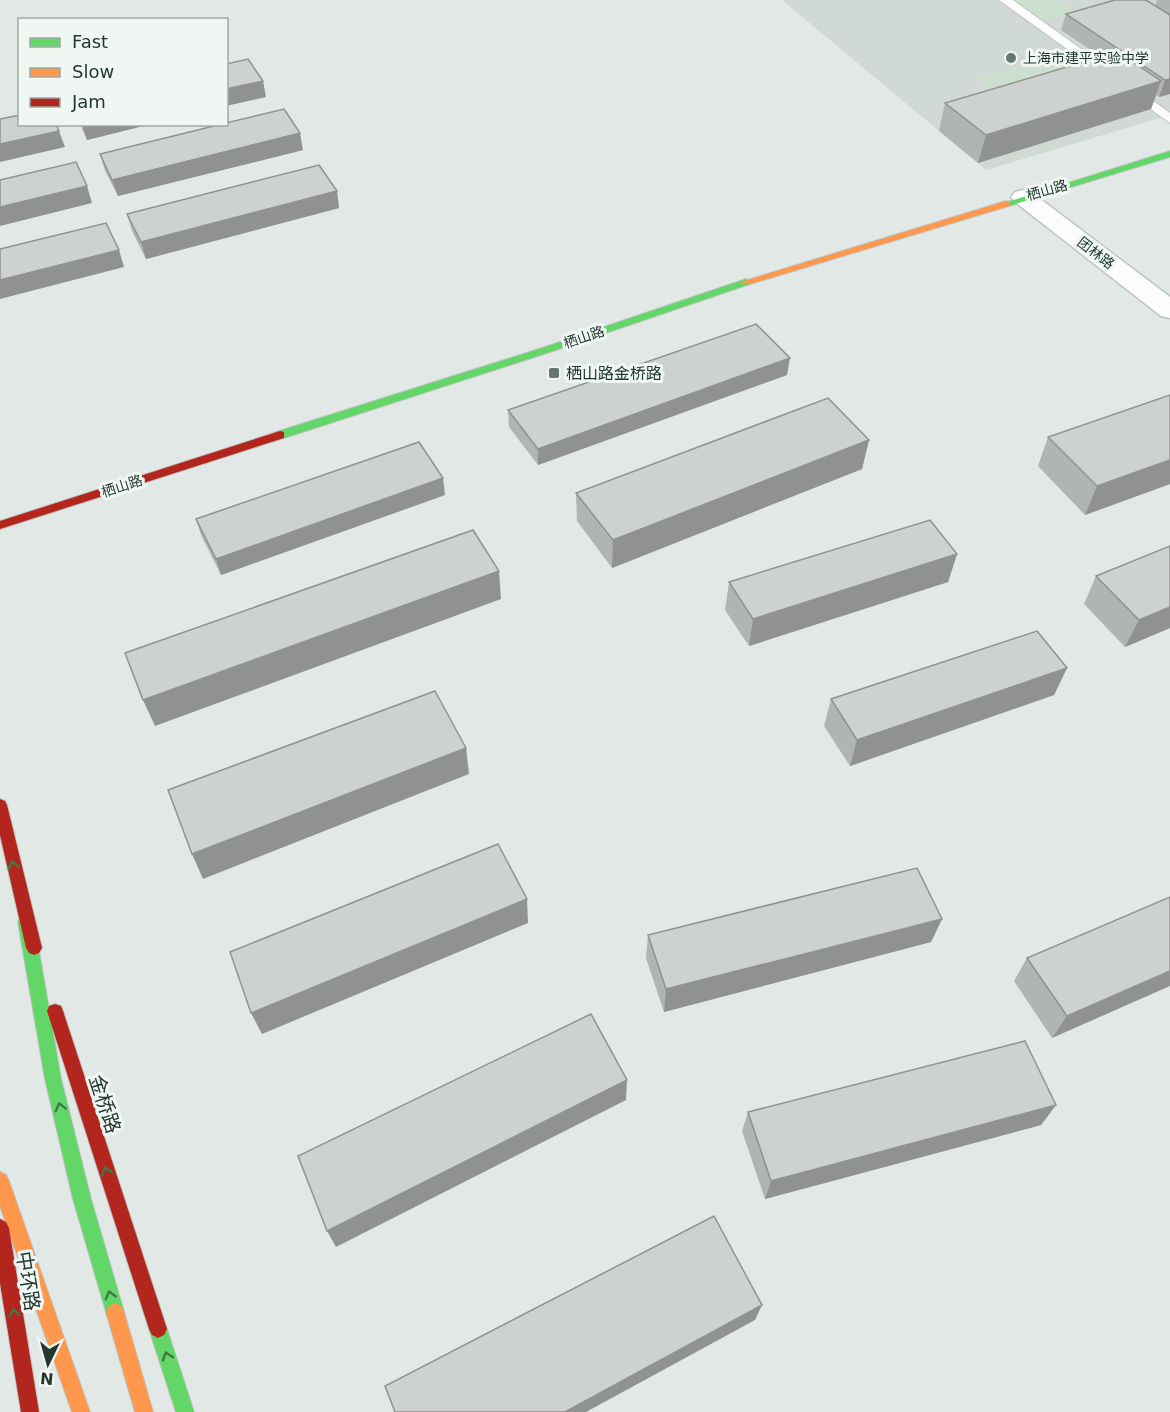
<svg xmlns="http://www.w3.org/2000/svg" width="1170" height="1412" font-family="'DejaVu Sans','Noto Sans SC',sans-serif">
<style>
.built{fill:#d1d9d4}
.green{fill:#cde0d0}
.lines{fill:none;stroke-linecap:round;stroke-linejoin:round}
.lane-casing{stroke:#bfc5c2;stroke-width:2}
.street-casing{stroke:#bfc5c2;stroke-width:3}
.fast-casing{stroke:#bfc5c2;stroke-width:2}
.slow-casing{stroke:#bfc5c2;stroke-width:2}
.jam-casing{stroke:#bfc5c2;stroke-width:2}
.lane{fill:#fbfcfb;fill-rule:evenodd}
.street{fill:#fbfcfb;fill-rule:evenodd}
.fast{fill:#63d668;fill-rule:evenodd}
.slow{fill:#ff974d;fill-rule:evenodd}
.jam{fill:#b3261e;fill-rule:evenodd}
.wall{fill:#b0b4b2}
.shaded-wall{fill:#909291}
.building{fill:#cdd1cf;stroke:#909291;stroke-width:1.5}
.oneway{stroke:#3d7846}
.poi-dot{fill:#66766f;stroke:#f0f7f3;stroke-width:2}
.labels{text-anchor:middle;dominant-baseline:central;stroke-width:6;stroke-linejoin:round;paint-order:stroke}
.far-poi-label{font-size:14px;fill:#233930;stroke:#f0f7f3;text-anchor:start}
.far-street-label{font-size:14px;fill:#233930;stroke:#f0f7f3}
.poi-label{font-size:16px;fill:#233930;stroke:#f0f7f3;text-anchor:start}
.near-street-label{font-size:20px;fill:#233930;stroke:#f0f7f3}
</style>
<rect width="100%" height="100%" fill="#e2e8e5"/>
<path class="built" d="M782 0H1170V115L986 170Z"/>
<path class="green" d="M1013 0H1059L1077 13 1041 20Z
M1056 56 1093 83 1011 105 976 78Z"/>
<g class="lines">
<defs>
<path id="lane" d="M999 0H1013L1170 113V123Z"/>
<path id="street" d="M1023 190 1031 192 1170 297V318L1161 316 1015 202 1011 197 1015 192Z"/>
<path id="fast" d="M1170 151V157L1009 206 1001 204Z
M746 279 751 282 750 284 547 353 284 438H276L274 435 276 432 539 349Z
M26 915 31 917 34 922 61 1079 91 1199 124 1312 121 1318 115 1321 109 1318 106 1312 73 1199 45 1079 18 922 21 917Z
M158 1320 164 1323 167 1329 194 1412H176L149 1329 152 1323Z"/>
<path id="slow" d="M1006 201 1011 204 1009 206 750 284H742L741 282Z
M0 1172 6 1175 9 1181 90 1412H72L0 1206Z
M115 1303 121 1306 124 1312 153 1412H135L106 1312 109 1306Z"/>
<path id="jam" d="M280 431 284 432V438L0 529V521Z
M0 799 5 801 7 805 42 948 39 953 34 955 29 953 26 948 0 835Z
M55 1004 61 1006 63 1011 167 1329 164 1335 158 1338 152 1335 149 1329 47 1011 49 1006Z
M0 1219 6 1222 9 1228 39 1412H21L0 1283Z"/>
</defs>
<use href="#lane" class="lane-casing"/>
<use href="#street" class="street-casing"/>
<use href="#fast" class="fast-casing"/>
<use href="#slow" class="slow-casing"/>
<use href="#jam" class="jam-casing"/>
<use href="#lane" class="lane"/>
<use href="#street" class="street"/>
<use href="#fast" class="fast"/>
<use href="#slow" class="slow"/>
<use href="#jam" class="jam"/>
</g>
<path class="wall" d="M1157 0H1170V94L1159 97 1156 95 1151 109 978 163 939 131 945 103 1101 57 1061 30 1066 14 1155 6Z
M80 124H151L87 140Z
M303 150 118 196 105 171 100 154Z
M337 191 339 208 146 259 132 231 127 214Z
M787 375 538 465 509 427 508 410Z
M1170 395V484L1085 515 1038 466 1048 437Z
M869 440 862 469 612 568 577 521 576 493Z
M445 495 221 575 201 535 196 519Z
M1170 546V628L1125 647 1084 604 1096 576Z
M957 554 948 582 749 646 725 610 729 582Z
M1067 668 1054 695 850 766 824 726 831 699Z
M1170 897 1052 1038 1014 981 1027 958Z
M942 919 931 942 664 1012 646 958 648 935Z
M1056 1105 1041 1125 765 1199 742 1131 748 1112Z"/>
<path class="shaded-wall" d="M1170 79V94L1159 97 1165 80Z
M263 81 266 97 226 106V89Z
M1161 81 1151 109 978 163 986 135Z
M82 124H151L87 140Z
M59 131 65 147 0 162V144Z
M300 133 303 150 118 196 112 180Z
M87 186 92 203 0 226V207Z
M337 191 339 208 146 259 141 242Z
M119 250 124 267 0 299V280Z
M790 358 787 375 538 465V449Z
M869 440 862 469 612 568 613 540Z
M1170 460V484L1085 515 1097 486Z
M443 478 445 495 221 575 216 559Z
M957 554 948 582 749 646 753 619Z
M499 571 501 599 155 726 143 700Z
M1170 607V628L1125 647 1139 620Z
M1067 668 1054 695 850 766 857 740Z
M466 748 469 774 203 879 192 854Z
M527 899 528 923 262 1034 251 1013Z
M942 919 931 942 664 1012 666 989Z
M1170 971V986L1052 1038 1067 1016Z
M627 1080 626 1100 336 1247 327 1231Z
M1056 1105 1041 1125 765 1199 771 1181Z
M762 1305 755 1320 586 1412H565Z"/>
<path class="building" d="M1115 0H1146L1170 15V79L1165 80 1066 14Z
M1118 52 1161 81 986 135 945 103Z
M248 59 263 81 226 89V64Z
M284 109 300 133 112 180 100 154 222 124H226V123Z
M20 115V124H56L59 131 0 144V119Z
M76 162 87 186 0 207V180Z
M319 165 337 191 141 242 127 214Z
M106 223 119 250 0 280V249Z
M756 324 790 358 538 449 508 410Z
M1170 395V460L1097 486 1048 437Z
M828 398 869 440 613 540 576 493Z
M419 442 443 478 216 559 196 519Z
M930 520 957 554 753 619 729 582Z
M473 530 499 571 143 700 125 653Z
M1170 546V607L1139 620 1096 576Z
M1037 631 1067 668 857 740 831 699Z
M435 691 466 748 192 854 168 790Z
M498 844 527 899 251 1013 230 952Z
M917 868 942 919 666 989 648 935Z
M1170 897V971L1067 1016 1027 958Z
M591 1014 627 1080 327 1231 298 1156Z
M1025 1041 1056 1105 771 1181 748 1112Z
M714 1216 762 1305 565 1412H395L385 1386Z"/>
<defs><path id="oneway-chevron" d="M-2-3.5L2.5 0L-2 3.5" fill="none" stroke-width="1.6" stroke-linecap="round" stroke-linejoin="round" transform="scale(1.5)"/></defs>
<g class="oneway">
<use href="#oneway-chevron" transform="translate(13 865) rotate(-103)"/>
<use href="#oneway-chevron" transform="translate(60 1107) rotate(-104)"/>
<use href="#oneway-chevron" transform="translate(106 1171) rotate(-108)"/>
<use href="#oneway-chevron" transform="translate(110 1295) rotate(-106)"/>
<use href="#oneway-chevron" transform="translate(14 1313) rotate(-99)"/>
<use href="#oneway-chevron" transform="translate(167 1356) rotate(-108)"/>
</g>
<g class="poi-dot">
<circle cx="1011" cy="58" r="6"/>
<rect x="548" y="367" width="12" height="12" rx="3"/>
</g>
<g class="labels">
<g class="far-poi-label">
<text x="1023" y="58">上海市建平实验中学</text>
</g>
<g class="far-street-label">
<text transform="translate(1047 190) rotate(-16)">栖山路</text>
<text transform="translate(1096 253) rotate(37)">团林路</text>
<text transform="translate(584 337) rotate(-19)">栖山路</text>
<text transform="translate(122 486) rotate(-18)">栖山路</text>
</g>
<g class="poi-label">
<text x="566" y="373">栖山路金桥路</text>
</g>
<g class="near-street-label">
<text transform="translate(105 1104) rotate(72)">金桥路</text>
<text transform="translate(28 1281) rotate(81)">中环路</text>
</g>
</g>
<rect x="18" y="18" width="210" height="108" fill="#f0f7f3" stroke="#9eaba5" stroke-width="1.5"/>
<rect x="30" y="38" width="30" height="9" fill="#63d668" stroke="#9eaba5" stroke-width="1.5"/>
<text x="72" y="48" font-size="18" fill="#233930">Fast</text>
<rect x="30" y="68" width="30" height="9" fill="#ff974d" stroke="#9eaba5" stroke-width="1.5"/>
<text x="72" y="78" font-size="18" fill="#233930">Slow</text>
<rect x="30" y="98" width="30" height="9" fill="#b3261e" stroke="#9eaba5" stroke-width="1.5"/>
<text x="72" y="108" font-size="18" fill="#233930">Jam</text>
<g transform="translate(48 1364) rotate(185)" stroke="#f0f7f3" stroke-width="4.5" paint-order="stroke">
<path d="M0-4.5L10 22L0 15L-10 22Z" fill="#233930"/>
<text y="-9" font-size="16" font-weight="bold" text-anchor="middle" fill="#233930">N</text>
</g>
</svg>
